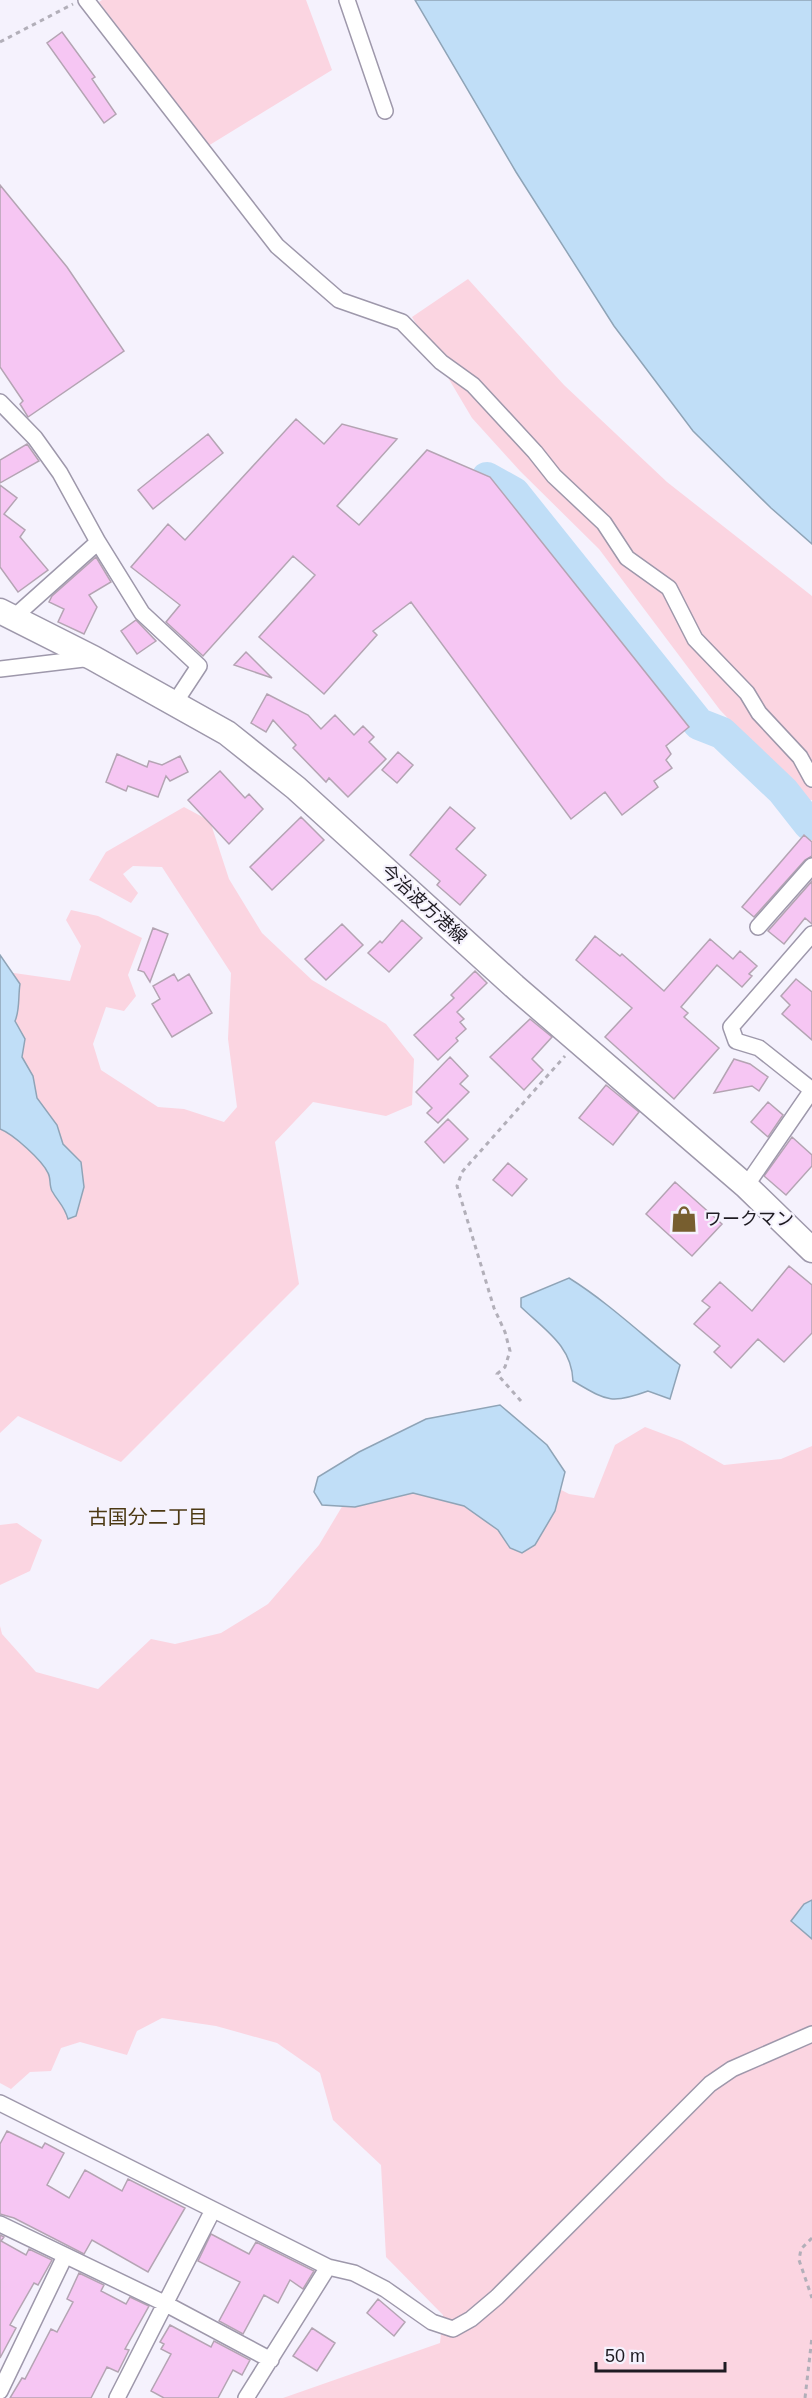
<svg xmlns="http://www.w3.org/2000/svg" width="812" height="2398" font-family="Arial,'Noto Sans JP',sans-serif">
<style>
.green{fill:#fbd5e1}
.water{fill:#c0def7;stroke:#8fa4b7;stroke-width:1.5}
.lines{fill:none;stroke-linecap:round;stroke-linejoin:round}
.river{stroke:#c0def7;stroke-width:32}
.building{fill:#f6c6f3;stroke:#b4a4b3;stroke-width:1.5}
.street-casing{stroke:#9e98ab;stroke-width:18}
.primary-casing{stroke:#9e98ab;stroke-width:27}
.path{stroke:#b2afb9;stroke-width:3;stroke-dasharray:4.5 4.5;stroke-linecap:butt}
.street{stroke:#fff;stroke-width:15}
.primary{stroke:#fff;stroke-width:24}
.labels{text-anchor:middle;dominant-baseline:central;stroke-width:4.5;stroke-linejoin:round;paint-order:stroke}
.street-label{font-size:18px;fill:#1e1b22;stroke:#f5f2fd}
.poi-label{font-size:18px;fill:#1e1b22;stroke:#f5f2fd;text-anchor:start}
.neighbourhood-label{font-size:20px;fill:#4c3913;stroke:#f5f2fd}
</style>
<rect width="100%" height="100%" fill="#f5f2fd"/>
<path class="green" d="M102 0H306L332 70 208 146 99 2Z
M468 279 564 385 667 482 812 596V800H806L720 710 599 549 520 471 472 418 412 317Z
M184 807 210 821 229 879 262 933 312 980 386 1024 414 1059 412 1105 386 1116 313 1102 275 1142 299 1284 121 1462 18 1416 0 1433V971L70 981 81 946 66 920 71 910 98 916 142 938 128 975 136 996 124 1011 106 1007 93 1044 101 1070 158 1107 184 1109 224 1122 237 1107 228 1039 231 973 162 867 133 866 123 874 138 893 131 903 89 880 106 852Z
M645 1427 682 1441 724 1465 781 1459 812 1446V2398H283L440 2343 443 2315 386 2257 381 2165 333 2120 320 2073 277 2043 216 2026 162 2018 137 2031 127 2055 80 2042 61 2048 51 2071 30 2072 11 2089 0 2083V1626L2 1634 36 1672 98 1689 151 1639 175 1644 221 1633 268 1604 319 1545 358 1480 494 1455 569 1494 594 1498 615 1445Z
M17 1523 42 1540 30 1571 0 1585V1525Z"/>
<path class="water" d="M415 0H812V544L771 508 693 431 614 326 516 172Z
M0 955 20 984C18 997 20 1010 15 1021L25 1039 22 1057 33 1076 37 1098 57 1125 63 1144 81 1162 84 1187 76 1216 68 1219C64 1205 58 1202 52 1191 49 1185 51 1178 48 1173 42 1160 13 1134 0 1129Z
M569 1278C609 1303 643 1336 680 1365L670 1399 648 1391C610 1405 606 1400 573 1381 572 1346 545 1330 521 1307V1298Z
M500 1405 547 1445 565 1472 555 1511 535 1545 522 1553 510 1548 498 1530 464 1506 413 1493 355 1507 322 1505 314 1492 318 1477 359 1452 426 1419Z
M812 1900V1939L791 1921 804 1904Z"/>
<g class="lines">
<path class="river" d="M487 478 514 493 699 724 722 733 783 791 809 824H812"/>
</g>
<path class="building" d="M62 32 95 77 92 79 116 114 104 123 47 43Z
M0 185 67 267 124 351 28 417 20 404 23 401 0 367Z
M296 419 324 444 342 424 397 439 337 506 359 525 427 450 490 477 689 727 666 746 671 754 666 760 672 768 654 781 658 787 622 815 605 792 571 819 411 602 373 631 377 635 324 694 259 637 315 575 293 556 203 656 166 622 180 605 131 567 168 524 185 540Z
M208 434 223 453 153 509 138 490Z
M27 444 39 461 0 483V460Z
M0 485 17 498 4 514 25 530 20 537 48 570 18 592 0 567Z
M96 557 111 582 89 595 97 607 84 634 58 622 64 609 49 602 52 596Z
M136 620 156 641 137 654 121 631Z
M246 652 272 678 234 665Z
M267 694 308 715 321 729 335 715 354 735 363 726 374 737 369 742 386 759 348 797 329 778 326 782 293 748 296 745 273 720 266 732 251 723Z
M398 752 413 765 397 783 382 770Z
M117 754 147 767 149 761 162 765 180 756 188 772 170 781 166 776 158 797 128 786 126 791 106 782Z
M220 771 245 798 249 794 263 809 229 844 188 800Z
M450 807 475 828 456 849 486 875 460 905 437 885 440 881 410 855Z
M301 817 324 840 272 890 250 867Z
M804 835 812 842V856L805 860 754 917 742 907Z
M812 881V924L805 918 784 944 768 931Z
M402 920 422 938 389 972 368 953 380 941 382 943Z
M342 924 363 945 326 980 305 959Z
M153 928 168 934 150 982 144 972 138 970Z
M595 936 620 956 622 954 664 991 710 939 733 959 740 951 757 966 749 974 752 976 742 987 717 965 681 1007 688 1013 684 1017 719 1048 674 1099 605 1037 632 1008 576 960Z
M475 971 487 983 457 1012 464 1019 460 1022 466 1029 456 1038 458 1041 438 1060 414 1035 454 998 451 995Z
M174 974 178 981 189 974 212 1013 172 1037 152 1004 160 999 153 986Z
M796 979 812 992V1040L782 1014 790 1005 781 996Z
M530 1019 552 1037 532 1059 543 1070 524 1090 490 1057Z
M450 1057 468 1076 460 1084 469 1092 438 1123 427 1113 432 1108 416 1092Z
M734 1059 750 1064 768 1077 759 1091 752 1086 714 1093Z
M606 1085 639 1112 613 1145 579 1118Z
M768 1102 783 1115 768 1137 751 1122Z
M448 1119 468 1139 444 1163 425 1142Z
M792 1137 812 1155V1166L786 1195 764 1176Z
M508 1163 527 1179 512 1196 493 1180Z
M675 1182 722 1224 692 1256 646 1214Z
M789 1266 812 1285V1333L784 1362 758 1339 731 1368 714 1352 720 1346 694 1324 710 1307 702 1301 720 1282 752 1311Z
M7 2131 42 2148 45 2143 64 2153 47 2185 69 2198 85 2170 122 2191 128 2179 185 2208 148 2272 92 2240 84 2254 14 2218 0 2214V2144Z
M211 2234 249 2254 256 2242 314 2271 303 2289 290 2280 278 2303 264 2295 243 2334 219 2321 240 2282 198 2261Z
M0 2235 4 2237 1 2241 26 2255 29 2249 52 2260 38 2285 34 2283 10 2325 16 2328 0 2358Z
M79 2273 104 2285 101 2291 126 2304 130 2297 149 2306 125 2349 129 2350 118 2372 107 2367 91 2398H10L22 2378 25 2379 51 2329 57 2332 73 2302 67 2299Z
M378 2299 405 2322 394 2336 367 2313Z
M170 2325 211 2347 214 2341 250 2360 242 2375 233 2370 218 2398H164L151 2391 171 2354 161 2349 164 2344 160 2342Z
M312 2328 335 2343 317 2371 293 2356Z"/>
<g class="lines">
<defs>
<path id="street" d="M86 0 277 246 339 300 402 322 441 362 473 385 535 452 554 476 604 523 627 558 669 588 695 639 747 693 759 713 800 757 812 779
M347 0 385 111
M0 402 35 438 60 473 98 542
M13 618 98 542 142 613 199 666 174 704
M0 669 92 658
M758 927 812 866
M812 934 731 1027 736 1041 759 1048 812 1090
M746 1186 812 1090
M0 2103 328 2267 354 2273 385 2289 432 2322 453 2329 471 2319 497 2297 710 2084 732 2069 812 2034
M0 2224 164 2303 271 2360
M0 2391 65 2256
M117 2398 213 2210
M246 2398 328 2267"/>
<path id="primary" d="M0 611 93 658 227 733 296 788 514 986 746 1186 812 1250"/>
</defs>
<use href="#street" class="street-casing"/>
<use href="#primary" class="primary-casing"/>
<path class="path" d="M0 42 73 4
M521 1401 497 1374 505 1367 510 1351 505 1332 494 1308 457 1186 462 1172 565 1056
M812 2238 801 2249 799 2260 812 2298
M805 2398 812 2337"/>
<use href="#street" class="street"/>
<use href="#primary" class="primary"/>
</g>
<defs>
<symbol id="shop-bare" viewBox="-9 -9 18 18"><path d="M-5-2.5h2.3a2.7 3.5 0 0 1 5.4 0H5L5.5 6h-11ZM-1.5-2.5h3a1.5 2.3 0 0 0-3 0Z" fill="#775e2f" stroke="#f5f2fd" stroke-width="2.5" paint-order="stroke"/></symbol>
</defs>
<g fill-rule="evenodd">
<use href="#shop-bare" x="665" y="1200" width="38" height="38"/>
</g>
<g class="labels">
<g class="street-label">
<text transform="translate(424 904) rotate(42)">今治波方港線</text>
</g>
<g class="poi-label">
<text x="704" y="1219">ワークマン</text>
</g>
<g class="neighbourhood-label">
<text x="148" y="1517">古国分二丁目</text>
</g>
</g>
<path d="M596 2362v9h129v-9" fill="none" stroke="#1e1b22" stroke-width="3"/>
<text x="605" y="2362" font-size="18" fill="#1e1b22" stroke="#f5f2fd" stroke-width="4.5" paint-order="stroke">50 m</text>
</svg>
